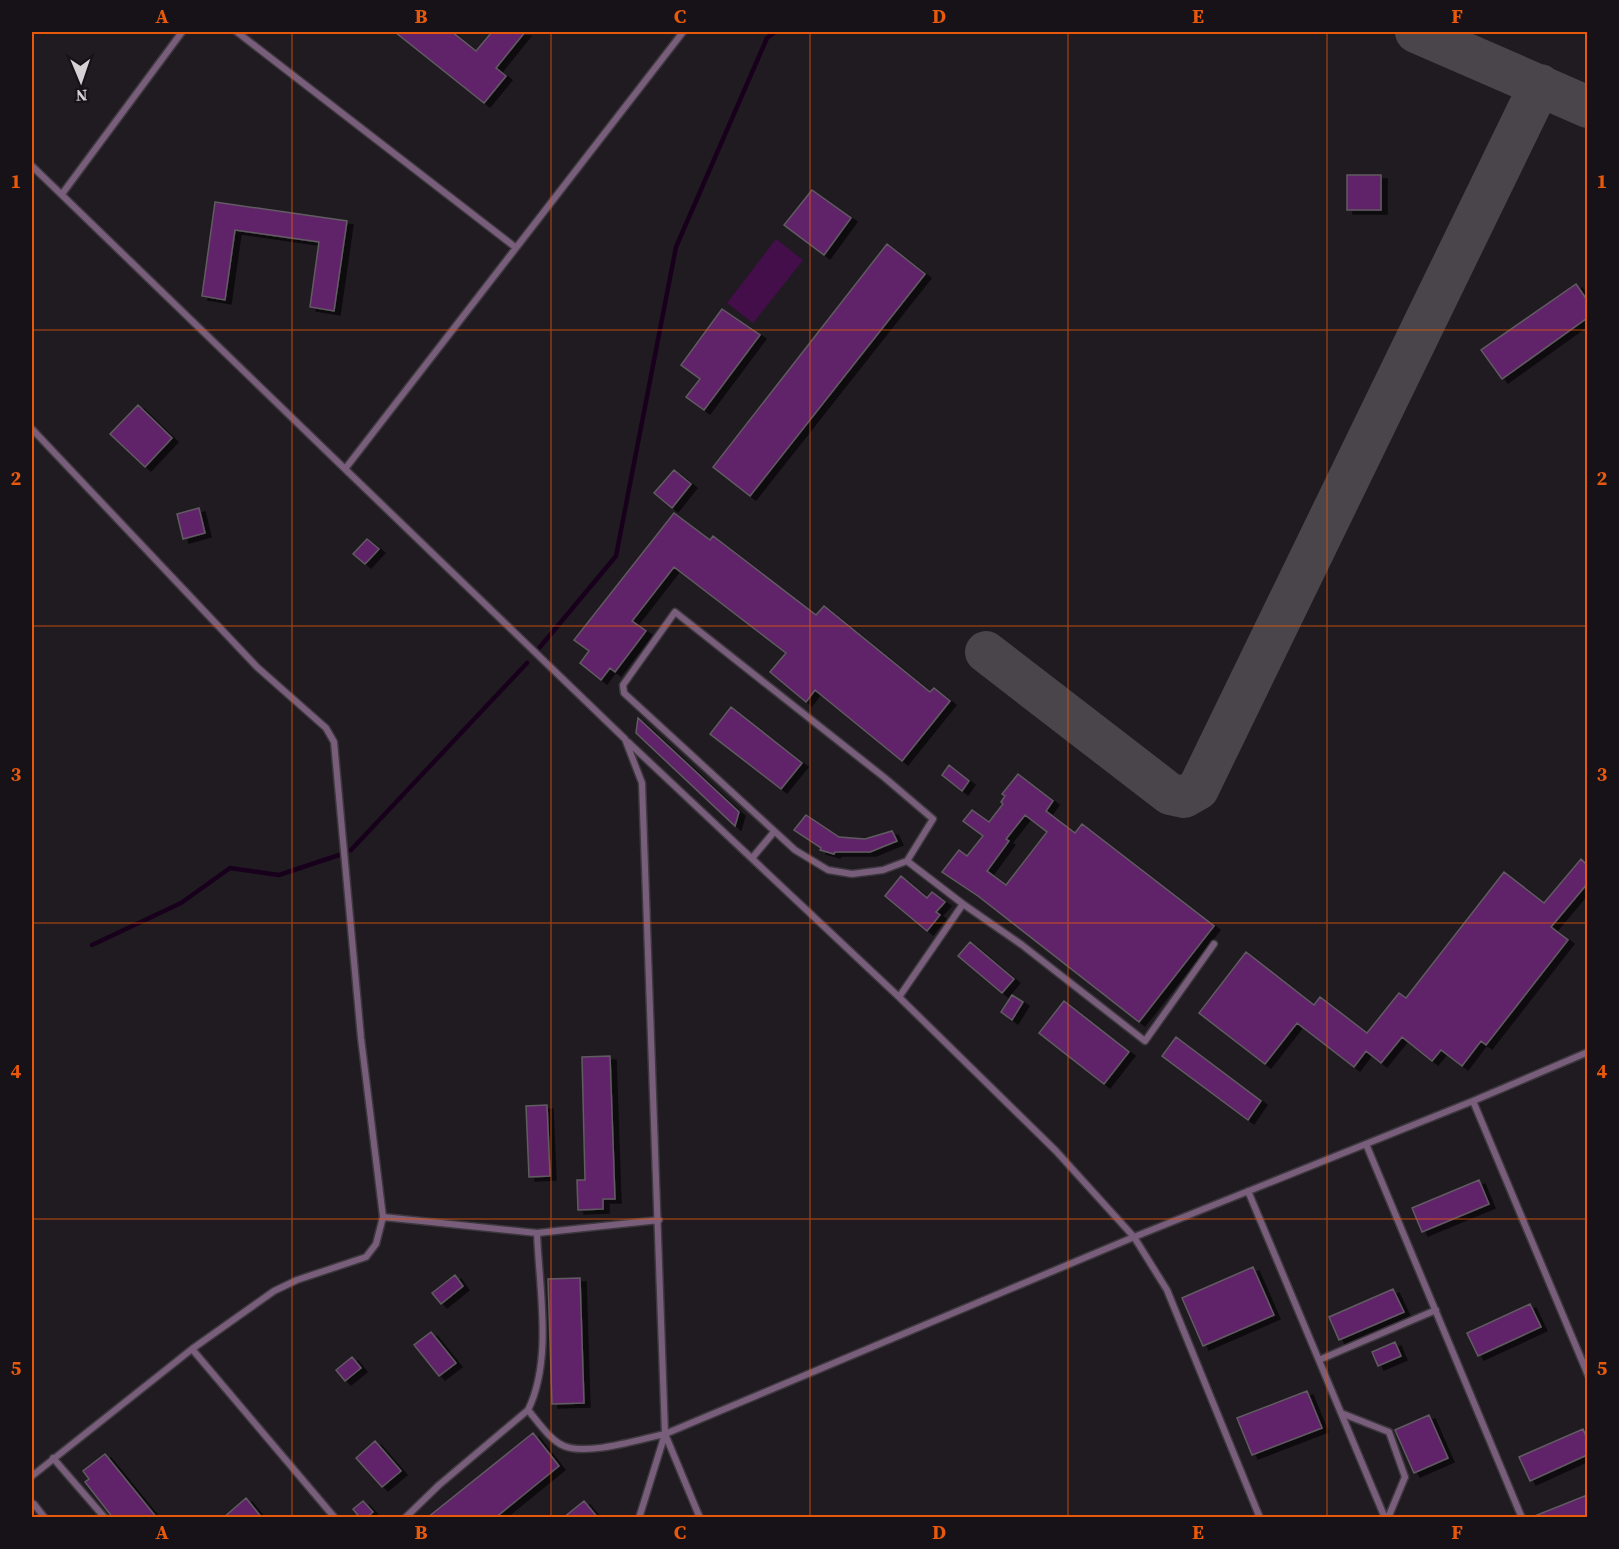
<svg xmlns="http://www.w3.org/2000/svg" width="1619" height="1549" font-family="'Source Serif 4',serif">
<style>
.green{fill:#440e4b}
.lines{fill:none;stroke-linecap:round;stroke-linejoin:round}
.stream{stroke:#18001c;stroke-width:4.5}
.taxiway{stroke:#4a454b;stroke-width:42}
.building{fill:#602268;stroke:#615b62;stroke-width:1.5;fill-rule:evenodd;filter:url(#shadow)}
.service-casing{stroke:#3d383e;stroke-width:9}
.service{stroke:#795e7c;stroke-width:6}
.grid{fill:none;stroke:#e8590c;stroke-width:1.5;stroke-opacity:0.55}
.neatline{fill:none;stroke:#e8590c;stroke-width:2}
.grid-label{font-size:20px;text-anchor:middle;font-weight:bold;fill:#e8590c}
</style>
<defs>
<filter id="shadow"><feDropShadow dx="6" dy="4" stdDeviation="0" flood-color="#0009"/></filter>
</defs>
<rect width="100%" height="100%" fill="#201b21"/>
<path class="green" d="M776 239 803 260 753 323 727 303Z"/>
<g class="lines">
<path class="stream" d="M540 647 616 556 676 247 767 38 775 32
M351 850 527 663
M92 945 181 903 230 868 279 875 339 855"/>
<path class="taxiway" d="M1416 32 1588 107
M986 652 1170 794 1184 797 1198 789 1540 85"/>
</g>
<path class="building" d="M395 32H452L476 51 492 32H525L496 68 506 76 484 103Z
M1347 175H1381V210H1347Z
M812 190 851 218 824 255 784 225Z
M215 202 347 221 334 311 310 307 319 242 235 230 225 300 202 296Z
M887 244 925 274 750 496 713 467Z
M1576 284 1587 300V318L1502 379 1481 350Z
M722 309 760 335 704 410 686 397 700 379 681 365Z
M138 405 172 438 145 467 110 434Z
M674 470 691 484 672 508 654 493Z
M199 508 205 533 183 539 177 514Z
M674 513 710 540 713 536 816 615 824 606 930 692 934 688 950 701 902 761 815 690 806 702 770 672 786 653 674 567 632 621 646 631 615 672 610 668 601 680 580 663 589 651 574 640Z
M367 539 379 549 365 564 353 554Z
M731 707 802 763 781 789 710 734Z
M638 718 739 812 735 826 636 733Z
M949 765 969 781 962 791 942 775Z
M1018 774 1053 801 1046 811 1075 833 1082 824 1214 926 1139 1022 978 896 942 872 959 850 967 856 983 836 963 821 972 810 989 822 1003 804 1001 802 1005 796 1002 794ZM1025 815 1047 832 1006 885 987 871 1009 841 1006 839Z
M806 815 839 837 865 839 892 831 897 841 870 852H835L834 854 820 850 821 848 794 830Z
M1581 859 1587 865V884L1551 927 1568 940 1486 1045 1481 1041 1462 1066 1441 1050 1432 1061 1402 1037 1381 1063 1366 1051 1354 1067 1297 1023 1265 1064 1199 1013 1246 952 1314 1005 1320 997 1367 1033 1399 993 1406 998 1504 872 1544 903Z
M901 876 927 898 932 892 945 902 936 912 940 915 927 931 885 896Z
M970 942 1014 979 1002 993 958 956Z
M1012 995 1023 1002 1012 1020 1001 1012Z
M1064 1001 1129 1052 1104 1084 1039 1033Z
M1176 1037 1261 1101 1248 1120 1162 1056Z
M610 1056 615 1199H603V1209L578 1210 577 1180H585L582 1057Z
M547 1105 550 1176 529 1177 526 1106Z
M1479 1180 1489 1204 1422 1232 1412 1208Z
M1253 1267 1274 1315 1203 1346 1182 1298Z
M455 1275 463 1286 441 1304 432 1293Z
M580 1278 584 1403 552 1404 548 1279Z
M1393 1289 1404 1312 1339 1340 1329 1317Z
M1530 1304 1541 1327 1478 1356 1467 1333Z
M431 1332 456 1363 439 1376 414 1345Z
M1395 1342 1401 1356 1378 1366 1372 1352Z
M352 1357 361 1368 345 1381 336 1370Z
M1307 1391 1322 1428 1252 1455 1237 1418Z
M1429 1415 1448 1458 1414 1473 1395 1430Z
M1583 1429 1587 1439V1455L1530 1481 1519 1457Z
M533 1433 559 1466 495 1518H427Z
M375 1441 401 1471 382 1487 356 1458Z
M105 1454 157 1518H113L85 1482 89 1479 83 1471Z
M1587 1495V1518H1532V1517Z
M246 1498 262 1518H223Z
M363 1501 373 1512 366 1518H360L353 1509Z
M584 1501 598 1518H563Z"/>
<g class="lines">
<defs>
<path id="service" d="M237 32 515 247
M683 32 345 469 625 739 642 783 665 1434 700 1518
M32 166 345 469
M62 194 182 32
M32 429 257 667 326 728 334 742 361 1038 383 1217 537 1233 659 1220
M628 742 899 997 1056 1151 1134 1237 1167 1290 1260 1518
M753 857 773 833
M907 861 933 819 885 778 675 612 623 685 624 693 795 850 828 870 852 874 883 870 907 861 963 904
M899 997 963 904 1022 945 1145 1041 1214 944
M1473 1101 1588 1052
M1366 1144 1522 1518
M1248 1191 1385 1518
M192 1349 335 1518
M1319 1360 1436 1310
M528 1410C538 1422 550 1440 564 1446 588 1456 640 1439 665 1434
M1341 1413 1389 1432 1405 1477 1388 1518
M53 1458 105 1518
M32 1476 192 1349 274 1291 297 1280 366 1257 376 1244 383 1217
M32 1507 34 1504 45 1518
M405 1518 439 1485 528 1410C553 1359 539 1289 537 1233
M639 1518 665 1434 1134 1237 1473 1101 1588 1375"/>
</defs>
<use href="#service" class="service-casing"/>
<use href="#service" class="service"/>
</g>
<path class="grid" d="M292 32V1518M551 32V1518M810 32V1518M1068 32V1518M1327 32V1518M32 330H1588M32 626H1588M32 923H1588M32 1219H1588"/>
<rect width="1619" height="1549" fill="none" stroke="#171217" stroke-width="66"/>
<g transform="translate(81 81) rotate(178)" stroke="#171217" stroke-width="4.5" paint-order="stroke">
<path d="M0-4.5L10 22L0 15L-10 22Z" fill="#d5d1d5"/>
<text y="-9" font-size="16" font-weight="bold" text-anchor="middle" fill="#d5d1d5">N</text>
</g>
<rect x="33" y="33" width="1553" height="1483" class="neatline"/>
<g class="grid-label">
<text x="162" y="23">A</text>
<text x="421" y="23">B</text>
<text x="680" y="23">C</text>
<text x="939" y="23">D</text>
<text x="1198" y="23">E</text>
<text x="1457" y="23">F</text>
<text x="16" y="188">1</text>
<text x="1602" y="188">1</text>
<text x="16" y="485">2</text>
<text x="1602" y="485">2</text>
<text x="16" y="781">3</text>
<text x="1602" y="781">3</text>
<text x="16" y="1078">4</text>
<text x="1602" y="1078">4</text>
<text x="16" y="1375">5</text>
<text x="1602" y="1375">5</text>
<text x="162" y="1539">A</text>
<text x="421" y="1539">B</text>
<text x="680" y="1539">C</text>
<text x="939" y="1539">D</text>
<text x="1198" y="1539">E</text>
<text x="1457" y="1539">F</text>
</g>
</svg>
